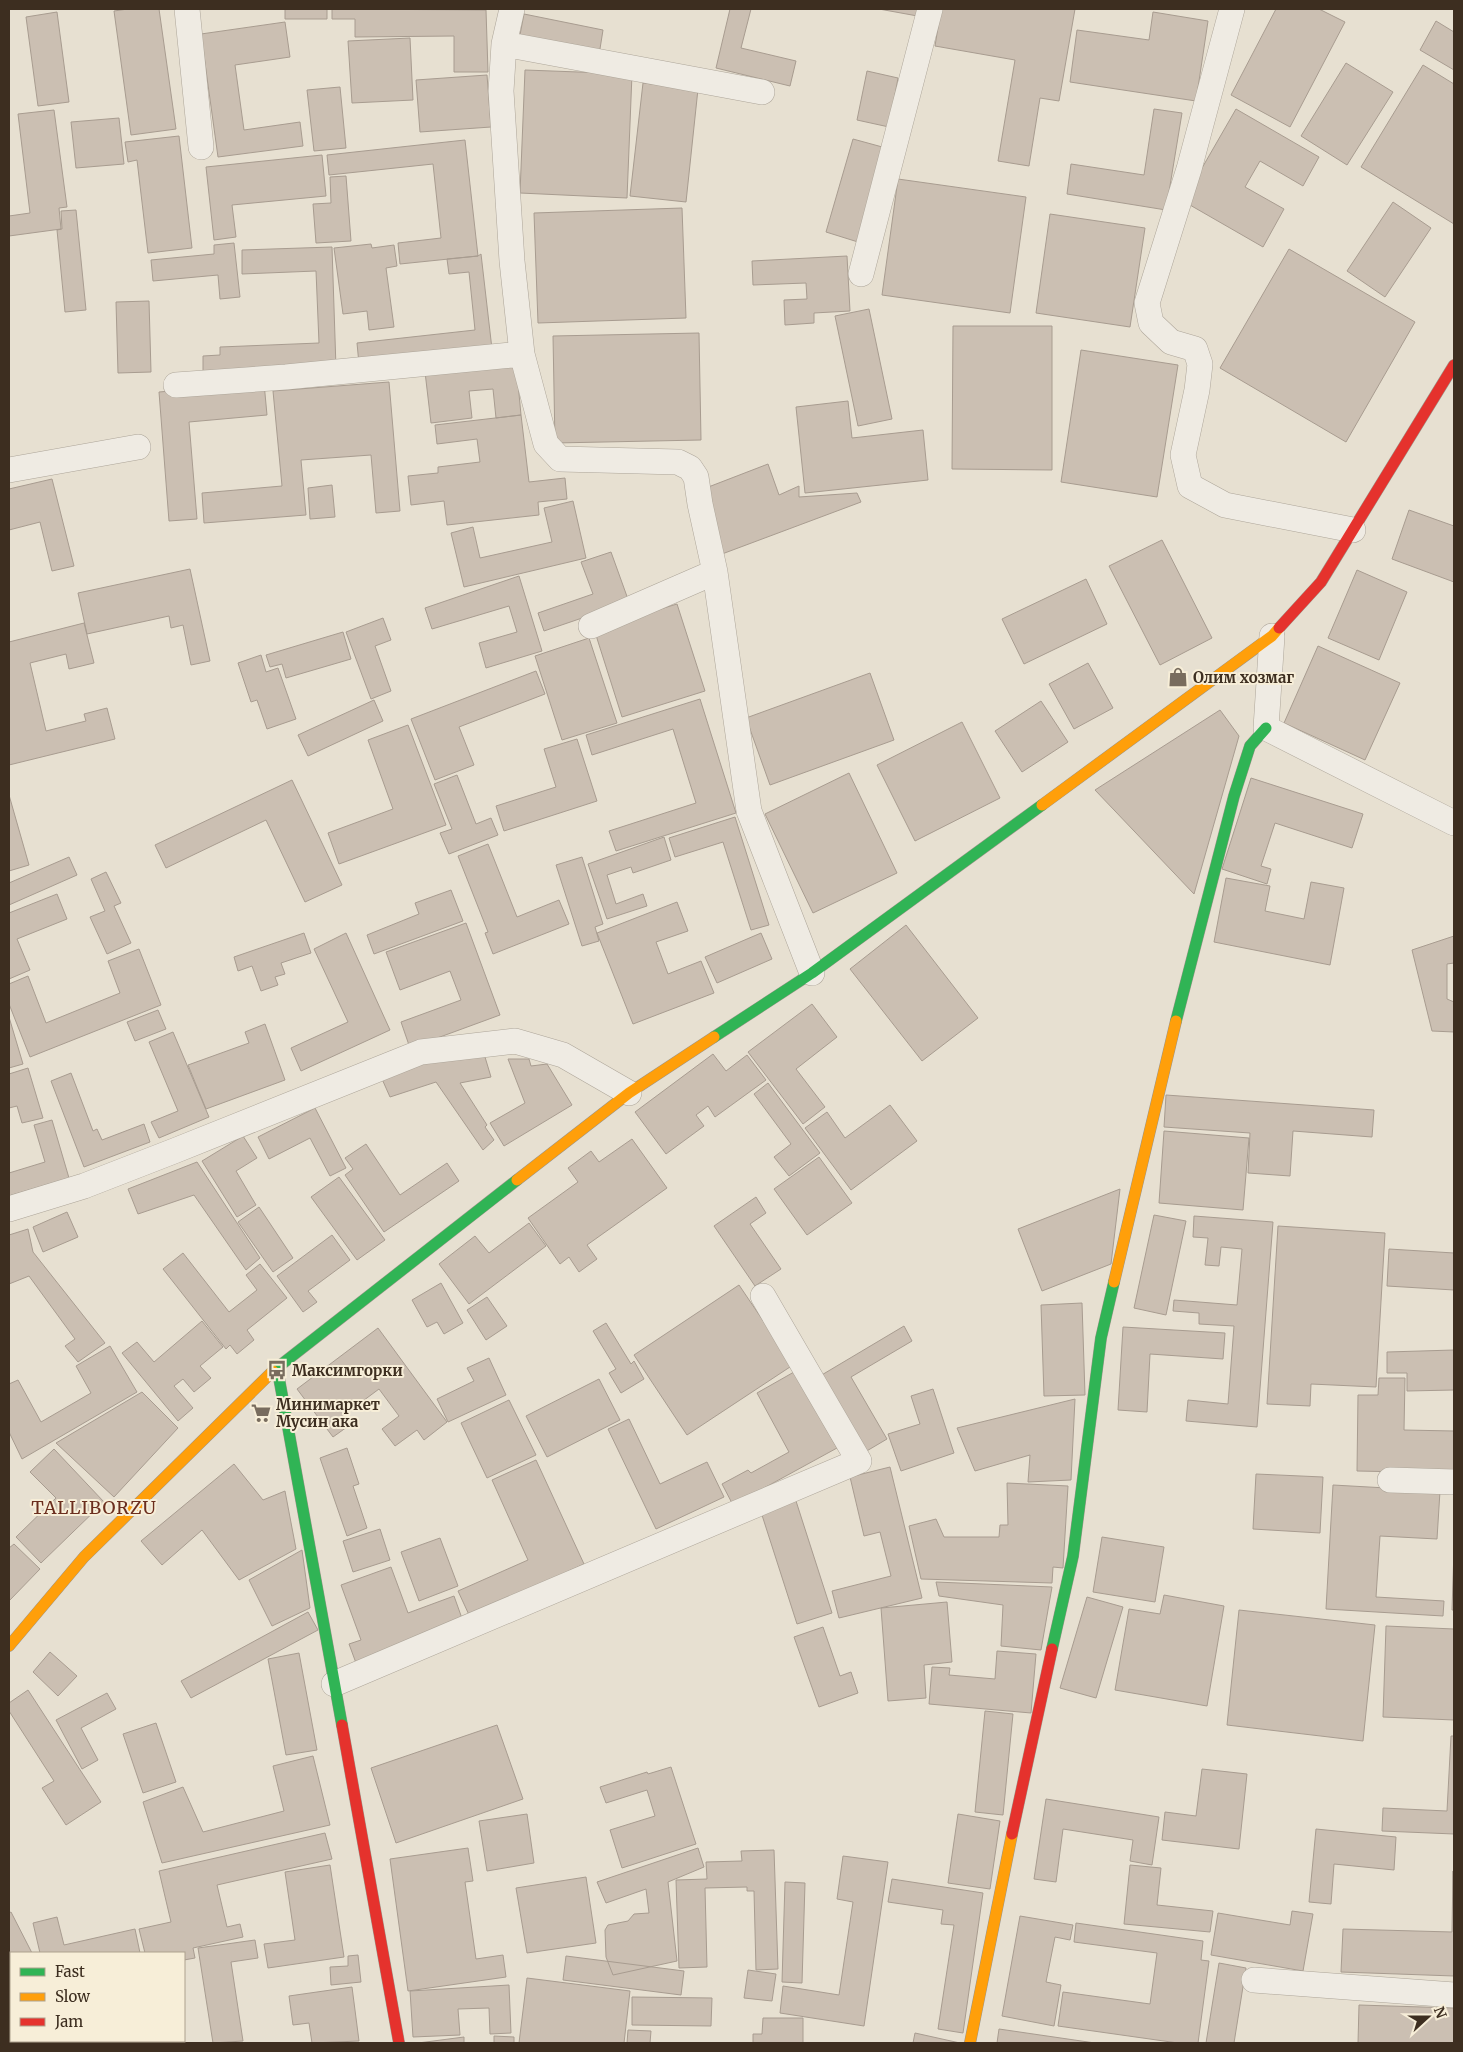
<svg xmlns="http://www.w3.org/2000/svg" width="1463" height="2052" font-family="Merriweather,serif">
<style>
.building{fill:#cbbfb2;stroke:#a89c90}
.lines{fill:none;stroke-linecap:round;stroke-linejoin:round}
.street-casing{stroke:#ada599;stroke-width:26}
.fast-casing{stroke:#9c958a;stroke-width:12}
.slow-casing{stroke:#9c958a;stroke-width:12}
.jam-casing{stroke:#9c958a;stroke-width:12}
.street{stroke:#efebe3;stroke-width:25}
.fast{stroke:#30b455;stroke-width:11}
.slow{stroke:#ff9f0a;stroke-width:11}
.jam{stroke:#e5322d;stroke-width:11}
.labels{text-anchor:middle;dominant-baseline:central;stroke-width:4;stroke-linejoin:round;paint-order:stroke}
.poi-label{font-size:15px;font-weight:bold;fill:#3d2e20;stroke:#f7eed8;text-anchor:start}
.quarter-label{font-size:18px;letter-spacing:1px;fill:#6b2e1e;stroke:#f7eed8}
</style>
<rect width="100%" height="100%" fill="#e7e0d1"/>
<path class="building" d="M128 9H159L176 129 131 135 114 11Z
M285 9H327V19H285Z
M332 9 486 10 488 72H454V36L355 37V19H332Z
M730 9H751L741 48 796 61 790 86 716 68Z
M879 9H924L923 17Z
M941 9H1075L1059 101 1040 98 1029 166 998 161 1015 60 935 46Z
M1276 9H1319L1345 22 1290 127 1231 95Z
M57 12 69 102 38 106 26 17Z
M1153 12 1208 21 1196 101 1070 82 1077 30 1149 40Z
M524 14 603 30 599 55 519 40Z
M1436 21 1454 32V70L1420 50Z
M285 22 290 57 235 65 244 130 300 122 303 146 218 157 201 34Z
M410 38 413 100 352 103 348 41Z
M1346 63 1393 92 1347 165 1301 136Z
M1423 65 1454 84V224L1361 167Z
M525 70 632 74 627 198 520 193Z
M867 71 898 78 889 127 857 120Z
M487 75 491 127 420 132 416 80Z
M643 83 698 89 686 202 630 196Z
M340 87 346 148 314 151 307 90Z
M1154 109 1182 113 1166 210 1067 194 1071 164 1144 175Z
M1236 109 1319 157 1303 186 1260 161 1245 187 1284 209 1263 247 1183 201Z
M54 110 67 207 59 208 61 229 9 236V216L30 213 18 114Z
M119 118 124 164 76 168 71 122Z
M179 136 192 248 148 253 137 160 128 162 125 142Z
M853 139 886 148 858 242 826 232Z
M465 140 478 256 400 264 398 243 441 238 433 164 329 175 327 155Z
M322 155 326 196 232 205 236 237 214 240 206 167Z
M346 176 351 241 316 243 313 204 331 203 330 177Z
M898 179 1026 197 1010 313 882 295Z
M1393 202 1431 228 1385 297 1347 271Z
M682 208 686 318 538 323 534 213Z
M76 210 86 310 65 312 57 230 62 229 61 211Z
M1050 214 1145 228 1130 327 1036 313Z
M234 243 240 297 220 299 218 275 153 281 151 260 214 254V245Z
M371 244 372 248 394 245 397 266 386 268 394 327 369 330 367 311 343 314 334 248Z
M332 247 336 368 203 373V356L220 355V347L319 343 316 271 242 274V250Z
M1289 249 1415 322 1346 442 1220 368Z
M481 254 492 349 359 364 357 343 475 330 469 272 449 274 447 259 478 256Z
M847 256 850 311 814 313V323L785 325 784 300 807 299 806 283 753 285 752 261Z
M149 301 151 372 118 373 116 302Z
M869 309 892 419 858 426 835 316Z
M953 326H1052V470L952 469Z
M699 333 701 440 555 443 553 336Z
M1081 350 1178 365 1157 497 1061 482Z
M516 362 521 415 496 418 493 389 469 391 472 418 431 423 425 372Z
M389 382 400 511 376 513 371 455 301 460 306 515 204 523 202 493 282 486 273 391Z
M264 383 267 415 189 422 197 519 169 521 159 392Z
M848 401 852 438 923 430 928 480 805 493 796 407Z
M521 415 529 482 565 478 567 499 538 502 539 515 447 525 444 501 411 505 408 476 438 473V467L480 462 477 439 437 444 435 425Z
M768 464 779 495 799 486V497L857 493 861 502 722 554 698 491Z
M52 479 74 566 52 571 40 522 9 530V489Z
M332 485 335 517 310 519 308 488Z
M573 501 586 558 464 587 451 533 473 527 480 558 552 542 544 508Z
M1409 510 1454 526V582L1392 559Z
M1162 540 1212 638 1160 665 1109 566Z
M611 552 629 602 544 631 538 613 593 594 581 562Z
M190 569 210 661 191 665 183 625 171 628 169 616 87 634 78 593Z
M1357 570 1407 592 1379 660 1328 638Z
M519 576 542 651 486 668 479 643 517 632 509 606 432 629 425 608Z
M1086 579 1107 624 1024 664 1002 619Z
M677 604 705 691 622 717 594 629Z
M383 618 391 640 375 646 391 691 371 699 346 632Z
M84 623 94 663 69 669 66 654 30 663 46 731 86 721 84 714 107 708 115 739 9 765V642Z
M343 632 351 659 286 678 282 664 270 667 266 655Z
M589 638 617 723 562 740 535 656Z
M1318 646 1400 683 1365 760 1284 723Z
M261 655 266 672 278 668 296 719 267 729 257 700 251 702 238 663Z
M1088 663 1113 708 1074 729 1049 684Z
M536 671 545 694 459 727 474 765 435 780 411 719Z
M870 673 894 740 770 785 746 718Z
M700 699 736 813 616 851 609 831 696 803 673 729 592 755 586 735Z
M374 700 383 721 308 756 298 735Z
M1041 701 1068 742 1022 772 995 731Z
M1220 710 1239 736 1194 894 1095 790Z
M962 722 1000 798 915 841 877 765Z
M408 725 446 825 339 864 328 833 393 809 368 740Z
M577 739 597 801 504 831 496 806 556 787 544 749Z
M849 773 897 873 813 913 765 814Z
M457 775 476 824 491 818 498 835 449 854 440 833 452 829 434 784Z
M1251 778 1363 814 1352 848 1275 823 1261 866 1271 869 1267 884 1222 869Z
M292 780 342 885 305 902 266 820 166 868 155 845Z
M9 795 29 865 9 871Z
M735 817 769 925 751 930 723 842 675 857 669 838Z
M664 837 671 860 633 873 631 867 607 875 616 904 643 894 647 906 607 919 588 864Z
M488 844 517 917 559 900 569 924 493 954 485 933 488 932 458 856Z
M69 857 77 875 9 905V883Z
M582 857 603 924 595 927 599 941 582 946 556 865Z
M106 872 121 903 114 906 131 943 107 954 90 917 105 911 91 879Z
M1226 878 1270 886 1265 911 1304 919 1311 882 1344 888 1330 965 1214 942Z
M451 890 463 921 374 954 367 935 419 914 415 903Z
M57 894 67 919 17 939 30 970 9 979V913Z
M677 902 688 931 656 942 668 974 701 961 714 993 633 1024 597 933Z
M466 923 500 1015 410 1048 401 1022 461 1000 450 971 400 990 386 952Z
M906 925 978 1018 922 1061 850 969Z
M304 933 311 953 281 963 285 974 275 977 278 985 261 991 252 966 238 971 234 957Z
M346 933 390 1030 301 1071 291 1048 348 1022 314 949Z
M761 933 772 959 717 983 705 957Z
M1454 936V963L1447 964V999L1454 1002V1032L1432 1031 1412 950Z
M139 949 161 1005 30 1057 9 1004V984L28 976 46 1023 120 993 108 961Z
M812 1004 837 1037 796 1069 825 1107 803 1124 748 1052Z
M158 1010 166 1029 135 1041 127 1022Z
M9 1017 23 1064 9 1068Z
M265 1024 285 1080 206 1109 188 1065 249 1043 245 1032Z
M173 1032 209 1117 159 1138 151 1122 178 1111 149 1042Z
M713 1054 726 1071 747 1055 766 1080 715 1117 708 1106 696 1115 704 1126 666 1154 635 1112Z
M485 1057 491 1077 460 1083 487 1125 485 1127 494 1140 483 1150 436 1082 390 1097 382 1079 439 1058Z
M508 1059H529L531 1066 547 1064 572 1105 504 1146 490 1123 525 1103Z
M28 1068 43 1118 22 1123 17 1106 9 1108V1074Z
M71 1073 93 1131 97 1129 102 1140 144 1124 150 1142 84 1167 51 1081Z
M768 1083 820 1153 789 1176 774 1157 791 1144 754 1094Z
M1166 1095 1374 1110 1372 1137 1293 1131 1290 1176 1248 1173 1250 1133 1164 1127Z
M890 1105 917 1141 851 1190 805 1128 827 1112 845 1138Z
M315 1108 346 1168 330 1176 310 1138 269 1159 258 1137Z
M52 1120 69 1178 9 1196V1173L45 1162 34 1125Z
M1164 1131 1249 1138 1243 1210 1159 1203Z
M243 1136 257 1158 236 1171 256 1205 237 1217 202 1161Z
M632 1139 667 1188 587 1245 597 1259 579 1272 569 1257 560 1264 528 1218 578 1182 568 1168 591 1151 599 1162Z
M366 1144 400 1195 447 1163 459 1181 384 1232 345 1175 353 1169 345 1158Z
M819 1157 852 1203 807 1235 774 1189Z
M197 1162 260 1258 246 1270 194 1195 138 1214 128 1189Z
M339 1177 385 1240 357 1260 311 1197Z
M1120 1189 1111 1264 1042 1291 1018 1229Z
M756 1197 766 1213 750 1224 781 1269 755 1286 714 1226Z
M259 1207 293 1258 273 1272 238 1222Z
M67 1212 78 1237 43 1252 33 1227Z
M1154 1215 1186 1221 1166 1315 1134 1308Z
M1194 1216 1273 1222 1257 1427 1186 1421 1188 1400 1228 1404 1234 1326 1199 1324V1313L1173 1311 1174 1300 1237 1305 1242 1249 1221 1247 1219 1266 1205 1265 1208 1238 1193 1237Z
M529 1223 546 1246 469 1304 439 1264 475 1236 489 1253Z
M1278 1226 1385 1233 1376 1387 1311 1384 1310 1406 1267 1404Z
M28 1229 33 1252 105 1343 78 1362 65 1346 75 1339 29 1276 9 1284V1235Z
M332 1235 350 1260 308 1291 317 1302 303 1312 277 1276Z
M1389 1249 1454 1253V1290L1387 1286Z
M183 1253 229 1312 257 1290 246 1275 260 1264 287 1298 247 1330 254 1340 237 1354 230 1345 226 1349 163 1269Z
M441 1283 463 1323 444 1334 437 1322 427 1327 412 1300Z
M739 1285 793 1365 687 1435 634 1355Z
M487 1297 507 1326 486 1340 467 1310Z
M1082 1303 1085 1395 1044 1396 1041 1305Z
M202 1321 223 1347 200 1366 211 1378 194 1392 183 1379 174 1386 193 1408 178 1421 122 1353 137 1342 154 1362Z
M606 1323 631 1364 634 1361 644 1379 621 1393 609 1373 616 1369 593 1331Z
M904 1326 912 1341 851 1377 887 1439 865 1452 820 1376Z
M1123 1327 1225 1333 1223 1359 1150 1354 1147 1412 1118 1410Z
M378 1328 447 1422 424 1440 417 1430 395 1446 382 1429 399 1416 379 1389 340 1418 347 1427 333 1437 297 1389Z
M110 1346 137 1392 22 1459 9 1432V1384L18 1380 41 1422 91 1393 76 1366Z
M1454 1350V1390L1407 1391V1373H1387V1352Z
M489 1358 506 1395 448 1422 437 1399 474 1381 467 1368Z
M794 1372 837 1448 733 1505 722 1484 748 1470 751 1473 789 1452 757 1393Z
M1379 1378H1405L1404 1430 1454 1431V1473L1357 1471 1358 1395H1378Z
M599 1379 620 1420 547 1457 526 1416Z
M933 1389 954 1453 901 1471 888 1434 920 1424 911 1396Z
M142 1392 178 1428 114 1497 56 1443Z
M1075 1399 1071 1480 1028 1482 1030 1455 975 1471 957 1428Z
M509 1400 536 1455 487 1478 461 1423Z
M629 1419 660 1484 707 1462 724 1497 656 1529 608 1429Z
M347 1448 359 1484 353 1486 367 1528 347 1536 320 1458Z
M54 1449 104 1502 41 1563 16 1537 56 1498 30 1472Z
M536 1460 584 1564 470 1617 458 1591 528 1560 492 1480Z
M234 1464 263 1500 285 1491 296 1549 239 1580 202 1530 162 1565 141 1541Z
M890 1467 922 1598 839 1618 832 1591 891 1576 880 1532 864 1536 850 1477Z
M1256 1474 1323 1477 1320 1533 1253 1529Z
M1007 1483 1068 1486 1063 1568 1053 1567 1052 1583 921 1579 909 1526 936 1519 944 1537H999L1000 1525H1008Z
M1333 1485 1440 1491 1437 1539 1380 1536 1376 1597 1444 1601 1443 1616 1326 1609Z
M796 1501 832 1613 797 1624 761 1512Z
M380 1529 390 1560 353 1572 343 1541Z
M1102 1537 1164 1547 1155 1602 1093 1592Z
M440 1538 458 1586 419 1601 401 1552Z
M14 1544 40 1569 9 1601V1548Z
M302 1550 310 1608 272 1626 249 1580Z
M1454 1550V1610H1452Z
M391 1567 408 1613 454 1596 464 1624 356 1663 349 1644 361 1640 341 1585Z
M936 1582 1052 1587 1041 1650 1001 1646 1003 1605 939 1596Z
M1164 1595 1224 1606 1207 1706 1115 1690 1129 1609 1160 1614Z
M1087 1597 1123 1607 1096 1698 1060 1688Z
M947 1602 952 1662 924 1665 926 1698 888 1701 881 1608Z
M1239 1610 1375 1625 1363 1741 1227 1725Z
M308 1612 318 1630 191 1698 181 1681Z
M1386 1626 1454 1629V1720L1383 1717Z
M823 1627 840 1676 851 1672 858 1693 819 1707 794 1637Z
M997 1651 1036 1654 1031 1713 929 1704 932 1667 950 1668 949 1675 995 1679Z
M50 1652 77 1676 58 1696 33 1672Z
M299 1653 317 1750 286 1755 268 1659Z
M28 1690 101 1802 66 1825 42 1788 54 1781 9 1711V1703Z
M107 1693 116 1709 81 1728 98 1760 82 1769 56 1720Z
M985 1711 1013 1714 1003 1815 975 1812Z
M156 1723 176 1782 143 1793 123 1734Z
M497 1725 523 1799 396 1843 371 1768Z
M1451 1736H1454V1834L1382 1831 1383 1808 1447 1811Z
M313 1756 330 1825 162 1863 143 1802 183 1787 203 1832 284 1811 273 1766Z
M671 1767 696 1844 622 1868 610 1830 655 1816 647 1790 606 1803 600 1787 647 1772 648 1774Z
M1202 1769 1247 1774 1239 1849 1162 1840 1165 1812 1196 1816Z
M1046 1799 1159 1817 1152 1865 1130 1861 1133 1840 1063 1829 1056 1882 1034 1879Z
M527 1814 534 1863 487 1871 479 1821Z
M958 1814 1000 1821 990 1889 948 1883Z
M1316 1829 1396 1837 1394 1870 1334 1864 1331 1904 1309 1902Z
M325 1833 332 1859 217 1885 227 1927 240 1924 243 1937 193 1948 195 1958 184 1960V1953H145L139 1929 171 1922 159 1871Z
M468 1848 473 1881 465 1882 476 1959 503 1955 506 1977 408 1991 390 1859Z
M698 1848 704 1867 668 1882 677 1961 613 1975 606 1957 605 1930 608 1925 628 1921 634 1914 649 1913 646 1889 606 1903 597 1882Z
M774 1850 778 1969 756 1970 754 1891H747V1887L705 1888 707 1967 679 1968 676 1880 707 1879 706 1862 742 1861 741 1851Z
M843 1856 888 1862 864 2026 780 2013 783 1986 839 1995 853 1902 837 1899Z
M330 1865 344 1957 268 1968 264 1944 295 1940 285 1872Z
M1130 1865 1161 1868 1157 1905 1213 1911 1210 1932 1124 1924Z
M1453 1871 1454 1976 1341 1972 1343 1929 1452 1932Z
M586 1877 596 1943 527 1953 516 1888Z
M892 1879 983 1893 963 2033 938 2029 954 1925 941 1924 943 1910 888 1902Z
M785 1882 805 1883 802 1983 782 1982Z
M1292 1911 1313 1914 1303 1971 1211 1955 1218 1913 1290 1925Z
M11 1912 32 1953H11V1983L9 1984V1913Z
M1020 1916 1073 1925 1070 1940 1055 1937 1046 1982 1061 1985 1054 2026 1002 2016Z
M57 1917 64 1945 135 1929 140 1953H40L33 1923Z
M1076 1923 1203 1941 1201 1960 1209 1961 1198 2043H1178L1058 2026 1063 1992 1150 2004 1157 1953 1074 1942Z
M255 1940 258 1958 231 1962 243 2041 213 2043 198 1948Z
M358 1955 361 1982 331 1985 330 1967 348 1966V1956Z
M566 1956 684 1971 681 1995 563 1980Z
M1219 1963 1246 1968 1234 2043H1206Z
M748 1970 776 1974 772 2001 744 1998Z
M527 1978 630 1991 624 2043H519Z
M509 1985 511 2033 490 2034 489 2008 458 2009 460 2035 413 2037 410 1991Z
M352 1987 359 2041 312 2043 309 2023 293 2025 289 1996Z
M11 1992V2034L9 2035V1993Z
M632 1997 712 1998 711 2026 632 2025Z
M1359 2005 1454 2008V2043H1358Z
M763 2018H803V2043H753V2034H762Z
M999 2029 1095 2043H997Z
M628 2030 651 2031 650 2043H627Z
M915 2033 960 2043H913Z
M494 2036 514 2037V2043H494Z
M464 2037V2043H418Z
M57 2041H86L87 2043H57Z
M142 2041H180V2043H120Z"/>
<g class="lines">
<defs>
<path id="street" d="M187 9 201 147
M512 9 504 44 501 91 512 261 522 354 546 444 560 459 678 462 690 468 696 477 700 504 715 572 749 811 812 973
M1232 9 1189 169 1147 303 1151 323 1171 342 1195 349 1200 364 1197 390 1183 455 1190 486 1225 505 1353 530
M504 44 762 92
M861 274 930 9
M176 385 286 377 522 354
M9 470 138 447
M591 626 715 572
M1272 636 1266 728 1454 823
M9 1209 84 1186 174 1151 421 1052 515 1041 563 1055 629 1093
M1390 1480 1454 1482
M334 1684 859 1461 763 1296
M1254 1980 1454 1995"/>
<path id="fast" d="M1176 1021 1234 796 1250 746 1266 728
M714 1037 812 973 1042 805
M277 1367 342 1725
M273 1371 517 1180
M1052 1649 1073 1556 1101 1338 1114 1282"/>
<path id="slow" d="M1042 805 1272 636 1279 628
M517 1180 629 1093 714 1037
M1114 1282 1176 1021
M9 1646 84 1557 273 1371
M970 2043 1012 1834"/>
<path id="jam" d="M1279 628 1321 582 1454 365
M342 1725 399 2043
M1012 1834 1052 1649"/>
</defs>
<use href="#street" class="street-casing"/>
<use href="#fast" class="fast-casing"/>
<use href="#slow" class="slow-casing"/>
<use href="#jam" class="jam-casing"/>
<use href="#street" class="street"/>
<use href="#fast" class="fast"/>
<use href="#slow" class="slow"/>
<use href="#jam" class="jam"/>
</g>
<defs>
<symbol id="shop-bare" viewBox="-9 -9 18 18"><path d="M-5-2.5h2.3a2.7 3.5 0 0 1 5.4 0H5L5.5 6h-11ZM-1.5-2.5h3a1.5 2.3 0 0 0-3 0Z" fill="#786c5e" stroke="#f7eed8" stroke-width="2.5" paint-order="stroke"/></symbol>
<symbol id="bus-bare" viewBox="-9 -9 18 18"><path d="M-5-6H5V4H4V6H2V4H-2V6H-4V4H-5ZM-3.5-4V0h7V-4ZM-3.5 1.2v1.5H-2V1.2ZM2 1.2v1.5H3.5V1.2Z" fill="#786c5e" stroke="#f7eed8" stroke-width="2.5" paint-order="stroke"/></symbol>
<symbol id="supermarket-bare" viewBox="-9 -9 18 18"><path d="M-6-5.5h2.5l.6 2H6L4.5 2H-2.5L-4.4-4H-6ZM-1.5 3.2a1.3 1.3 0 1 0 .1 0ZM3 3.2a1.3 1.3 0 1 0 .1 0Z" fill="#786c5e" stroke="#f7eed8" stroke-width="2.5" paint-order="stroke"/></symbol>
</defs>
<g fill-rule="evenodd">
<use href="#shop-bare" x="1164" y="663" width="28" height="28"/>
<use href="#bus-bare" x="263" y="1356" width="28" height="28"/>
<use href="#supermarket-bare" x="247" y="1399" width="28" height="28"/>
</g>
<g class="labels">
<g class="poi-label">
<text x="1193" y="677">Олим хозмаг</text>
<text x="292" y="1370">Максимгорки</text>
<text x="276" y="1404">Минимаркет<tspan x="276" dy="17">Мусин ака</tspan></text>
</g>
<g class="quarter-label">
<text x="94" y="1507">TALLIBORZU</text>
</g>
</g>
<rect width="1463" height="2052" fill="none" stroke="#3d2e20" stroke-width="20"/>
<rect x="10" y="1952" width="175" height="90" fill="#f7eed8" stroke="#ada18e"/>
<rect x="20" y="1968" width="25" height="8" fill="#30b455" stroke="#ada18e"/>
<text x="55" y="1977" font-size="15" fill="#3d2e20">Fast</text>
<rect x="20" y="1993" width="25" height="8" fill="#ff9f0a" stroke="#ada18e"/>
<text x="55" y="2002" font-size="15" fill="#3d2e20">Slow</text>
<rect x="20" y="2018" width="25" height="8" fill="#e5322d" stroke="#ada18e"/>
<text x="55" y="2027" font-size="15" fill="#3d2e20">Jam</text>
<g transform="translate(1428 2017) rotate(69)" stroke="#f7eed8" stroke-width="4" paint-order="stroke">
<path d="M0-4L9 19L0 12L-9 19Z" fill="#3d2e20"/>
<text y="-8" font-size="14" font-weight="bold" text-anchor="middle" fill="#3d2e20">N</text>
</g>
</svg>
